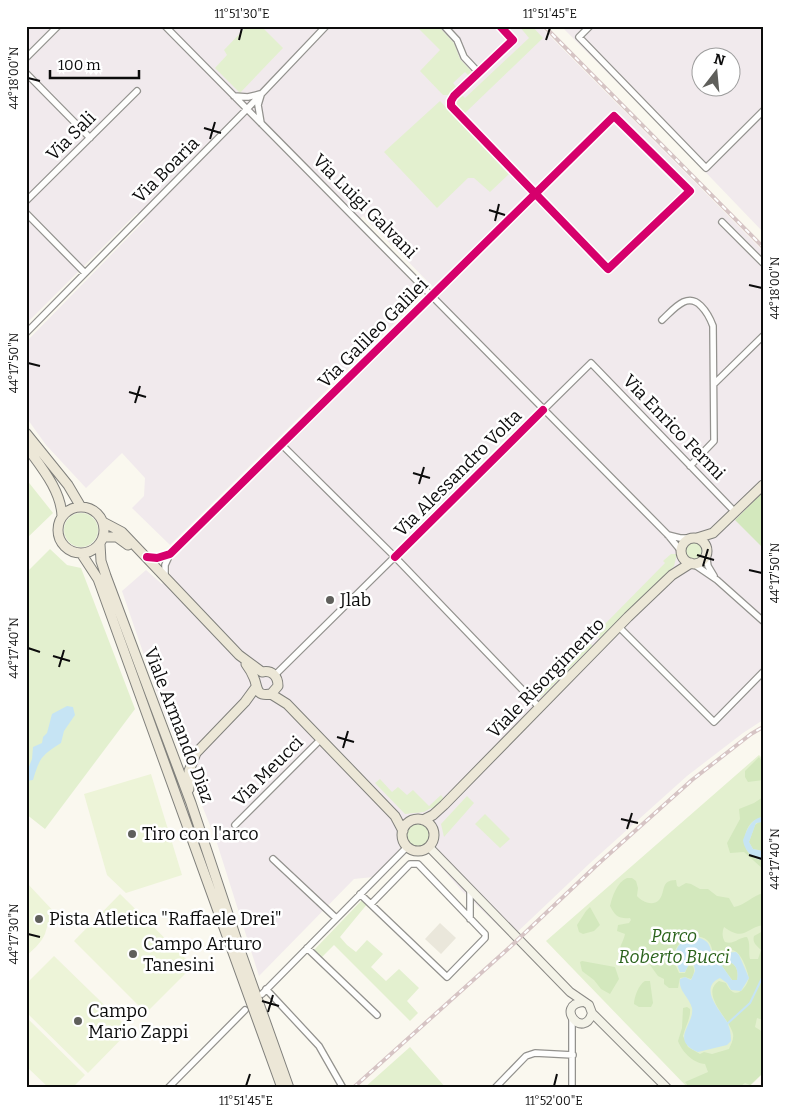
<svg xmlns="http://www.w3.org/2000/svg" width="789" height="1114" font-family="Bitter,serif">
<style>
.industrial{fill:#f1eaed;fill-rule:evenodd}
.green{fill:#e3f0cf}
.forest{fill:#d3e8bd}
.pitch{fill:#edf4d8}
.plaza{fill:#eae7db}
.water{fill:#c6e4f4;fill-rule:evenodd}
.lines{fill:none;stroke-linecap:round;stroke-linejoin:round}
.stream{stroke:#c6e4f4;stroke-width:2}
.street-casing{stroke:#93928e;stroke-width:8}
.secondary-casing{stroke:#8a8985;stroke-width:10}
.primary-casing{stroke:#80807c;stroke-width:11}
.street{stroke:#fefefd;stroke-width:5.5}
.secondary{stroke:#f4f3e8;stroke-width:8}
.primary{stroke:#ece7d7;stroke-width:9}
.rail-casing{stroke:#d6c4c4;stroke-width:4}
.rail{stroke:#fff;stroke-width:2;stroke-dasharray:5.5;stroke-linecap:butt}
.cycleway-casing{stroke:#fff;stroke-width:11}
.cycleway{stroke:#d6006c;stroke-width:8}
.ticks{fill:none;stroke:#0c0c0c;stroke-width:2}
.poi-dot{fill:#5f5f5b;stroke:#fff;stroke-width:2}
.labels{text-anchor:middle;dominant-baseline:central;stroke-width:5;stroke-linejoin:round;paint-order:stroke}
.street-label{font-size:18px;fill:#0c0c0c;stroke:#fff}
.poi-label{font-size:18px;fill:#0c0c0c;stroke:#fff;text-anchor:start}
.park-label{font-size:18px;font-style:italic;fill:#2b631c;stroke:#fff}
.neatline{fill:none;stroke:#0c0c0c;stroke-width:2}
.ticks-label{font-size:12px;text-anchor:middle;fill:#0c0c0c}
</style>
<rect width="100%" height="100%" fill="#faf8ef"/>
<path class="industrial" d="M26 26H540L763 251V720L743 733 687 776 589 864 511 938 462 891 429 853H403L400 849 373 877 354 879 259 976 216 840 160 702 122 591 146 570 162 584 170 575 169 565 173 558 440 294 363 216 355 223 424 294 170 545 132 508 144 496 145 478 122 453 86 488 46 445 26 417V342L145 220 137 213 26 324Z
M561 26H763V232L690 156ZM702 58H732V88H702Z"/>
<path class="green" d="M247 26H261L283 48 240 93 215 68 227 55 224 50Z
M416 26H438L454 43 460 59 473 73 470 77 465 72 453 83 457 88 449 95H443L420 71 440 50Z
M519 26H532L543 38 464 114 457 106V101L462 95 465 98 529 38Z
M440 101 509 174 490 192 474 178H468L437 208 384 152Z
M26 479 53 513 26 539Z
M64 530a17 17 0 1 1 34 0a17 17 0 1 1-34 0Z
M685 551a9 9 0 1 1 18 0a9 9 0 1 1-18 0Z
M50 549 67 565 81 568 135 709 45 829 26 814V573Z
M671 554H677L674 566 600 638 597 637 594 632V628L600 624 604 625 665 563 663 561Z
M583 639 590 641 592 646 541 697H538L532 692 533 689 538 690 583 645 579 643Z
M759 755 763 759V1073L748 1088H688L546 941Z
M380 779 392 792 398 787 407 795 413 790 429 806 441 795 444 799 435 809 431 808 424 812 405 814 375 783Z
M467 796 474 803 444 837 441 824Z
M485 814 510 839 500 848 475 824Z
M407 835a12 12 0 1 1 24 0a12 12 0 1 1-24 0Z
M363 899 368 903 340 937 347 945 356 952 367 940 383 954 371 967 386 981 399 969 419 988 407 1001 418 1013 410 1021 334 945 322 957 314 950Z
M410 1047 446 1088H364Z"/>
<path class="forest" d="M763 492V548L735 520Z
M759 757 763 763V780L748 782 745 777V771Z
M763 797V818C740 818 738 861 763 860V869L744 852 730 853 727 843 740 819 739 809 754 803Z
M759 822H763V851L753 849 749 842 755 825Z
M627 878H632L636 881 638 888 637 896C641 901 652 907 659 900 666 892 660 880 676 880L677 886 679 887 686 883 691 884 700 889H708L717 896 729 898 734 907C745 905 752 896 763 893V925C745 928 745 942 724 927 722 932 722 937 725 942 734 945 739 937 747 937 751 943 748 952 750 959H758L761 950C757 946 752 943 754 936L763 931V1020L757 1018 755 1027 763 1032V1073L750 1085 745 1083 738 1088 689 1087 685 1082 708 1072 705 1064C693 1063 682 1052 678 1041L682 1028 683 1008 687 1007 690 1009C691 1018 685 1027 683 1036L688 1047 700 1054 704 1052 712 1054 729 1049C731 1044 734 1040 733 1034 730 1019 699 994 719 981L726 983C734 1001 745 991 749 978 747 969 739 943 725 951 721 954 721 958 717 960L714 959C712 953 713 945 707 940 694 930 674 942 674 957 674 963 677 968 679 973H685L688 965 691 964C696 968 694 975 691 979L685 977 680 978 678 988H669L664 984V979L658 976 650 965 651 963 661 957 662 955 656 953 640 958 621 959C617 947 623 944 625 934L617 931 618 925 629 923 631 920 630 918C619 919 615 916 610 906 612 897 617 882 627 878Z
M590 907 600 925 594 931 583 934 579 932 577 925 586 911Z
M582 961 615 967 619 979 610 994 601 989 594 980 582 971 580 962Z
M725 962C736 961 739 971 737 980H732L722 966Z
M645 981H650L653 1003 651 1007H639L634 1004C634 997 639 984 645 981Z"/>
<path class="pitch" d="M151 774 182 875 126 893 107 875 84 794Z
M26 882 56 914C48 922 48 924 45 934 41 943 33 950 26 956Z
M120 894 193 966 146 1013 74 941Z
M54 956 130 1030 88 1073 26 1012V984Z
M26 1017 85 1075 72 1088H49L26 1066Z"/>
<path class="plaza" d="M440 923 456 938 441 954 425 939Z"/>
<path class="water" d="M67 706 73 707 75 715 64 731 61 743C41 756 40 757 33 780L26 781V774L32 759 33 747 42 743 43 737 47 733 52 714Z
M761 817 763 818V822L756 823 749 842 753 849 763 851V860C753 860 744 850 743 840 747 830 750 820 761 817Z
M696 937C712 941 709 947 714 960L719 961 724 953 736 952 739 955 749 978 741 991 731 990 727 983 720 978C698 988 720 1010 727 1022 730 1028 731 1034 731 1041L727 1045 698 1052C669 1040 695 1024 692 1008 689 997 678 991 680 979L685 977 691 980 695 971 694 965 689 964 685 972H680C672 954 674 941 696 937ZM725 962C736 961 739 971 737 980H732L722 966Z"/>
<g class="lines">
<path class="stream" d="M727 1024 750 1003 763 976"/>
<defs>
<path id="street" d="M165 26 668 535 681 551
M444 26 457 40 464 57 479 73
M590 26 579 37 706 168 763 111
M26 58 58 26
M26 73 90 138
M261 95 258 105 261 123
M234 96 248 97 260 94
M26 201 137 91
M26 213 85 273
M722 222 763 263
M662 320C673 310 687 291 701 306 707 312 710 318 713 326L714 441 690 466
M26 333 247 109 326 26
M714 384 763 336
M281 444 395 557 539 707
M668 535 680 538H690
M706 553 708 566 714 576
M147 557 157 558 170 554C318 408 466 262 614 116L690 191 608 269 451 106V101L454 96 513 40 500 26
M692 563 717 580 763 621
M165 576V565L170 554
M618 626 714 722 763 672
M275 675 591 363 735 512
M235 825 321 739
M273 859 336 918
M470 889V919
M360 894 447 977 485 938V934L418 864H410L371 904
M307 948 377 1015
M266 989 319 1046 343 1088
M262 994 407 847
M168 1088 245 1010
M495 1088 526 1056 535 1053 573 1055
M572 1088V1018"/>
<path id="secondary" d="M429 847 570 992 589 1005 592 1013 667 1088
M583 1002C554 1005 584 1041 592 1013"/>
<path id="primary" d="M26 433 68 485 81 507
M26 446C41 467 61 490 62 516
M58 530a23 23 0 1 1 46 0a23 23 0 1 1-46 0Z
M103 522 122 532 239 655 262 672C272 670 278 676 278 686L271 694
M103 537H117L128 545
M697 538 713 533 763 485
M681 551a13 13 0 1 1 26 0a13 13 0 1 1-26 0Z
M100 544 101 561 106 576 191 803 241 953 289 1088
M81 553 98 579 282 1088
M246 664C249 668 252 673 254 678 258 687 255 697 271 694L287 704 395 816 403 831
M189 789V771L196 753 245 702 256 687
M402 835a16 16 0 1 1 32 0a16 16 0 1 1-32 0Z
M423 820 433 815 444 805 628 617 672 575 691 563"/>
</defs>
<use href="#street" class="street-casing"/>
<use href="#secondary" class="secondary-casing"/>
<use href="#primary" class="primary-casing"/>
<use href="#street" class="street"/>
<use href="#secondary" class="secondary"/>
<use href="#primary" class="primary"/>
<defs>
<path id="rail" d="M544 26 763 247
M353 1088 510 947 598 864 692 780 751 734 763 727"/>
</defs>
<use href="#rail" class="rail-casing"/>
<use href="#rail" class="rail"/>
<defs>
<path id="cycleway" d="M147 557 157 558 170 554C318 408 466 262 614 116L690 191 608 269 451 106V101L454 96 513 40 500 26
M395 557 543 410"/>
</defs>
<use href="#cycleway" class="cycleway-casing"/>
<use href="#cycleway" class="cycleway"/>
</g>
<path class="ticks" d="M239 40 242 28M546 40 550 28M28 78 40 81M204 128 221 133M210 139 215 122M489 210 505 215M495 221 499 204M749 285 762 288M28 363 40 366M129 392 146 397M135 403 140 386M413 473 430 478M419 484 424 467M697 555 714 560M703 566 708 549M749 570 762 573M28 648 40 652M53 656 70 661M59 667 64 650M337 737 354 742M343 748 348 731M621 819 638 823M627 829 632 813M749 855 762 859M28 934 40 937M262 1001 279 1006M268 1012 273 995M246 1086 250 1074M554 1086 557 1074"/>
<g class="poi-dot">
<circle cx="330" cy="600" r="5"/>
<circle cx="132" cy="834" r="5"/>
<circle cx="39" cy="919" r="5"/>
<circle cx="133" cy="954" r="5"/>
<circle cx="78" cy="1021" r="5"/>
</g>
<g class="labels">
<g class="street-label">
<text transform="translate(71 136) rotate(-45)">Via Sali</text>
<text transform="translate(166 170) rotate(-45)">Via Boaria</text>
<text transform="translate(365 206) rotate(45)">Via Luigi Galvani</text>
<text transform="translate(373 333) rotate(-45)">Via Galileo Galilei</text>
<text transform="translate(674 427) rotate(46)">Via Enrico Fermi</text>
<text transform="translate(458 473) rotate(-45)">Via Alessandro Volta</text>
<text transform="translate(546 678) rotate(-46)">Viale Risorgimento</text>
<text transform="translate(179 725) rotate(69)">Viale Armando Diaz</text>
<text transform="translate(268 771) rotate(-45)">Via Meucci</text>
</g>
<g class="poi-label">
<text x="340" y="600">Jlab</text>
<text x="142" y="834">Tiro con l'arco</text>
<text x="49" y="919">Pista Atletica "Raffaele Drei"</text>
<text x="143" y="944">Campo Arturo<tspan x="143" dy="21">Tanesini</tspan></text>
<text x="88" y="1011">Campo<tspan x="88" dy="21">Mario Zappi</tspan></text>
</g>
<g class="park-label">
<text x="674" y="936">Parco<tspan x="674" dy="21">Roberto Bucci</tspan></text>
</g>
</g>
<rect width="789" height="1114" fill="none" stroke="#ffffff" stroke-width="55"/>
<g transform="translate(716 72) rotate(16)"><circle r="24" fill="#ffffff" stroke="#9e9e9e"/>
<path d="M0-4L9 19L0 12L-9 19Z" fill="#5f5f5b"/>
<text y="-8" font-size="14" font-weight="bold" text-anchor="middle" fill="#0c0c0c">N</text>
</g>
<path d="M50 70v8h89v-8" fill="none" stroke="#0c0c0c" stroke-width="2.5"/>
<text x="58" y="70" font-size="15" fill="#0c0c0c" stroke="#ffffff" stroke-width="4" paint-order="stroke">100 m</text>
<rect x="28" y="28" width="734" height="1058" class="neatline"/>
<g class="ticks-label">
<text x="242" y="18">11°51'30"E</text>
<text x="550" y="18">11°51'45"E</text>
<text transform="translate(14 78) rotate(-90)" y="4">44°18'00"N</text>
<text transform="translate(775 288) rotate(-90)" y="4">44°18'00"N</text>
<text transform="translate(14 363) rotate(-90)" y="4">44°17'50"N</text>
<text transform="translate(775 573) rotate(-90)" y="4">44°17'50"N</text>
<text transform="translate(14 648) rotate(-90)" y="4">44°17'40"N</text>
<text transform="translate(775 859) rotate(-90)" y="4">44°17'40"N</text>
<text transform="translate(14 934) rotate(-90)" y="4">44°17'30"N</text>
<text x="246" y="1105">11°51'45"E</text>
<text x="554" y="1105">11°52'00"E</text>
</g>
</svg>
